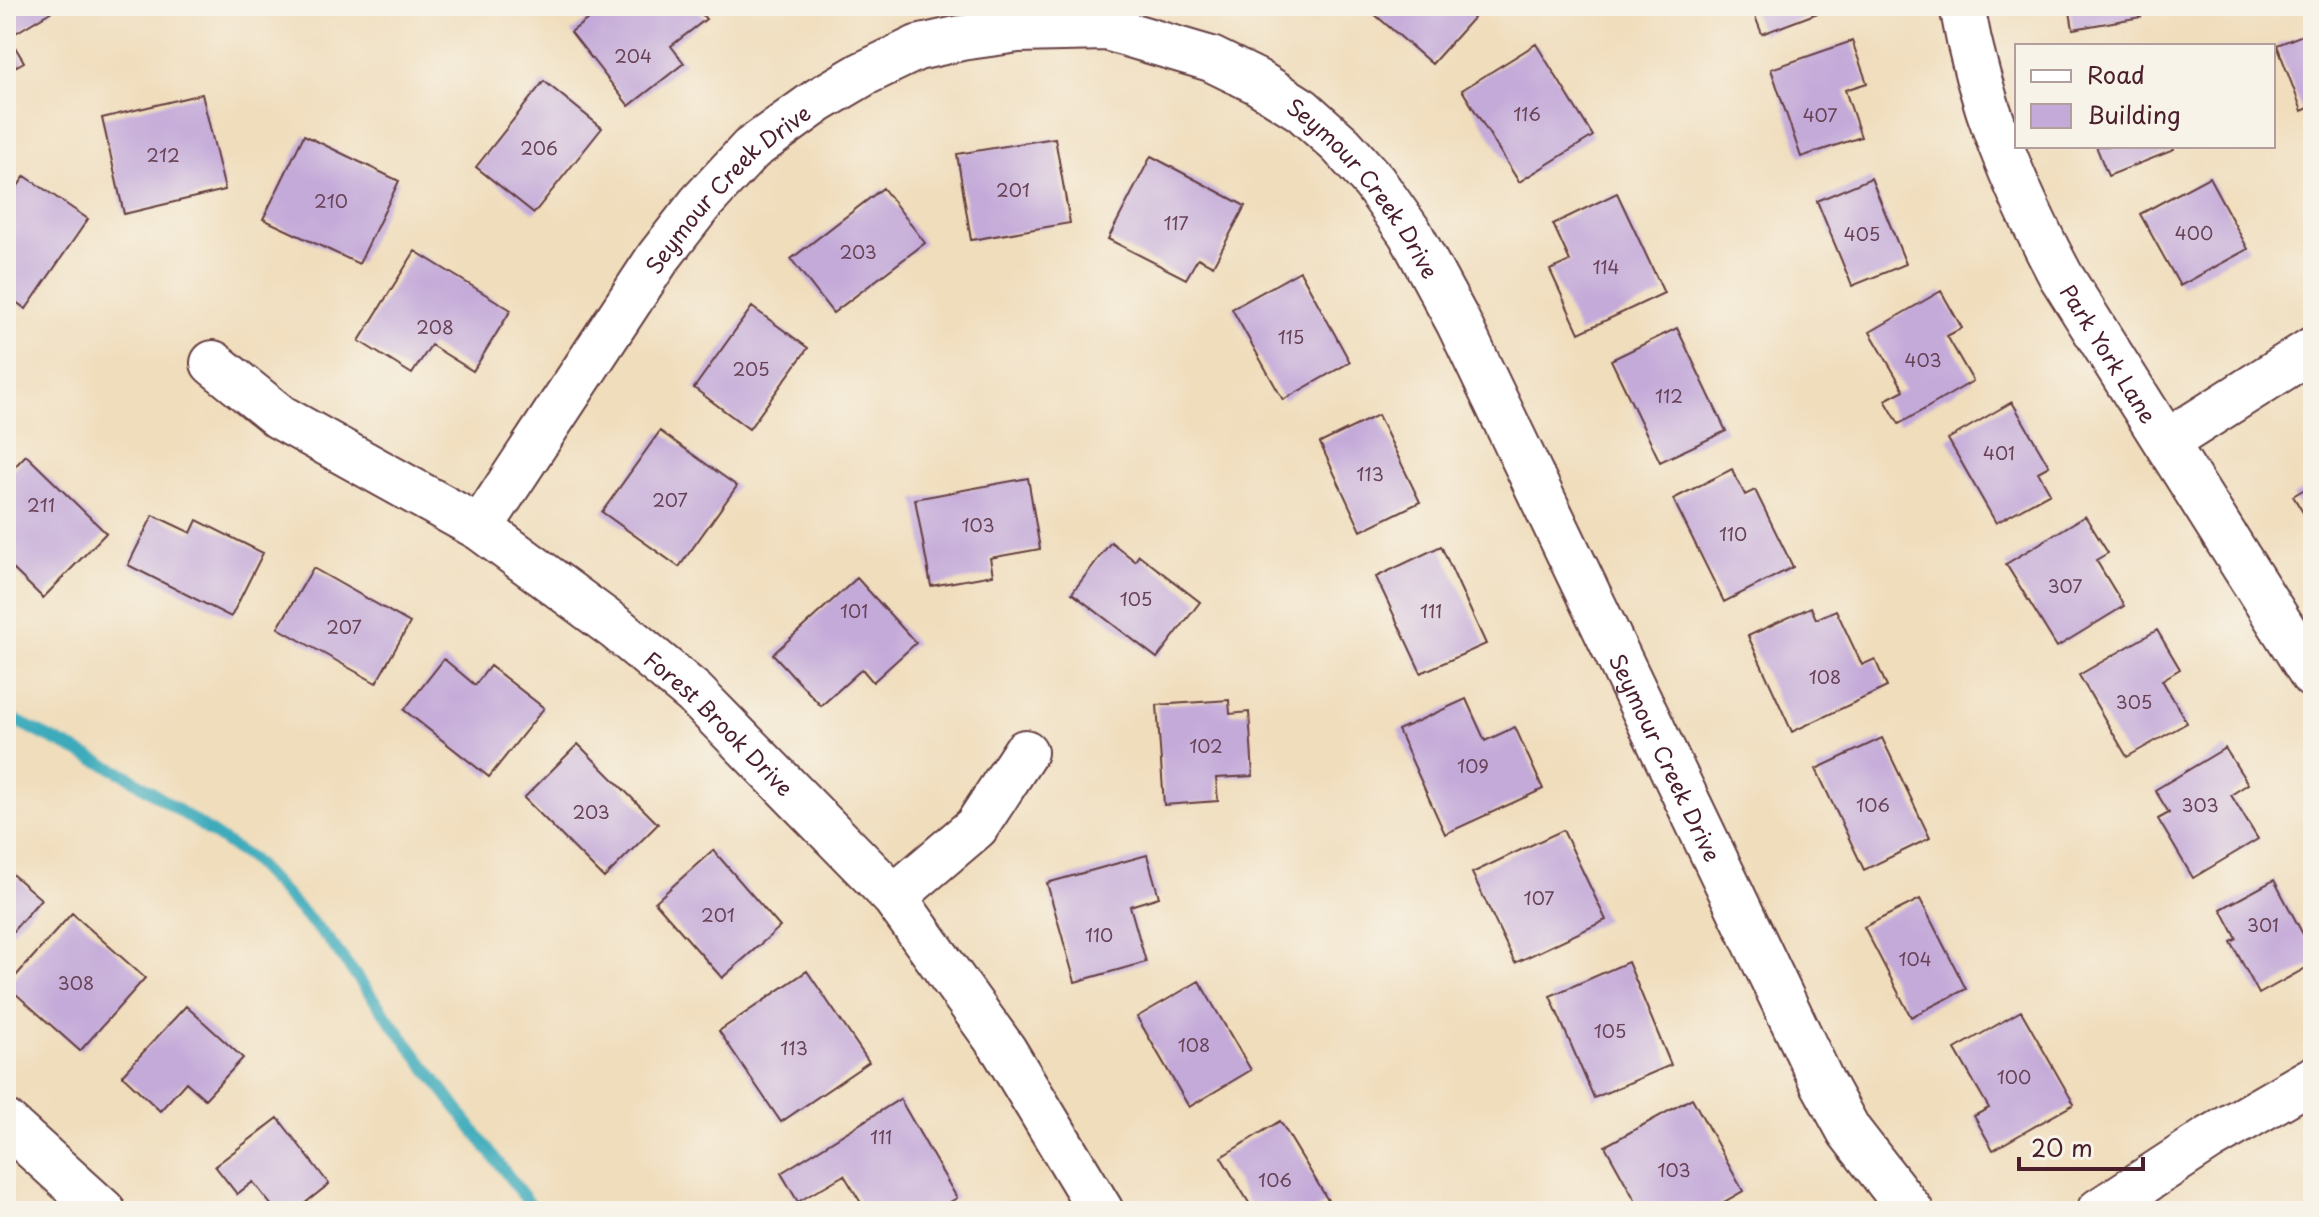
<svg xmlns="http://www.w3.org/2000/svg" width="2319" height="1217" font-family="'Playpen Sans',sans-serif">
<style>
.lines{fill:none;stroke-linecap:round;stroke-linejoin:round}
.stream{stroke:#3dabbb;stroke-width:12}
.building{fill:#c4aad9}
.minor-casing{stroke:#633c41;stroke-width:48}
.minor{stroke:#fff;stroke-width:44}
.labels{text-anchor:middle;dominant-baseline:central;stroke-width:6;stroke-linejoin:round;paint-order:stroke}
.number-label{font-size:18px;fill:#684256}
.street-label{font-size:22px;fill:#4a1f2b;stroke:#f7f3e8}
</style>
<rect width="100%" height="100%" fill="#f7f3e8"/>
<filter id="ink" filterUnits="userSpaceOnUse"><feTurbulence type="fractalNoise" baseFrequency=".0125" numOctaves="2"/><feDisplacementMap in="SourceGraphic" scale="16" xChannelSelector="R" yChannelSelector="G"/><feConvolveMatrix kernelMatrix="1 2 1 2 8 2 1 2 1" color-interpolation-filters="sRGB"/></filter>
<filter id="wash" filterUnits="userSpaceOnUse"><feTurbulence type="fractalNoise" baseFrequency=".006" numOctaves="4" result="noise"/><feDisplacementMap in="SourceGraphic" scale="32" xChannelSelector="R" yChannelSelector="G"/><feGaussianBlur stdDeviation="1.8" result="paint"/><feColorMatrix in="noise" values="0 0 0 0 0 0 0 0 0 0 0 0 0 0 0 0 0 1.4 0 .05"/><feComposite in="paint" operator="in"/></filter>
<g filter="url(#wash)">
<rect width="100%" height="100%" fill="#f0ddbc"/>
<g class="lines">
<path class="stream" d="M6 716 128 776 252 860 328 939 535 1211"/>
</g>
<g id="blocks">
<path class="building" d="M6 6H48L52 11 9 37 24 62 6 72Z
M605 6H695L706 19 671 46 684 63 629 106 571 32Z
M1365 6H1480L1482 8 1432 64Z
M1751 6H1836L1762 34Z
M2069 6H2139L2141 17 2073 29Z
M2313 31V106L2302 111 2277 45Z
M1852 41 1867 83 1845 90 1861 137 1801 157 1771 69Z
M1536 44 1593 136 1519 182 1462 90Z
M544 81 602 128 534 213 476 167Z
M202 94 225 190 124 214 102 118Z
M304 135 399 181 359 264 263 219Z
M1055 138 1070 223 971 240 957 154Z
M2096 146H2173L2174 150 2108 176Z
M1151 156 1245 206 1213 266 1198 258 1186 279 1108 239Z
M25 176 88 219 26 309 6 295V203Z
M2209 177 2248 249 2180 286 2140 214Z
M1871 178 1906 264 1852 286 1817 201Z
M883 188 925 243 833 313 791 259Z
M1617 193 1664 293 1579 333 1550 270 1570 261 1553 224Z
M415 251 511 310 473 371 431 345 412 374 359 341Z
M1300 271 1350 362 1283 400 1232 309Z
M1941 291 1962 328 1947 336 1973 381 1899 424 1885 400 1904 390 1870 332Z
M752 307 808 348 749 429 694 388Z
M1677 328 1726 431 1660 462 1611 360Z
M2012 402 2049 466 2038 472 2050 493 1996 523 1948 439Z
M1378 415 1420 502 1361 531 1320 443Z
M660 431 737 486 679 567 602 512Z
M26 455 106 533 43 598 6 562V476Z
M1732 469 1745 495 1755 490 1793 567 1724 602 1673 499Z
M1028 478 1040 549 990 558 993 575 931 586 915 499Z
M2313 484V529L2293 496Z
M153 515 191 533 197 520 263 553 231 617 128 565Z
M2085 516 2108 553 2096 560 2124 606 2057 647 2006 564Z
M1111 542 1135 561 1139 555 1200 602 1157 658 1072 593Z
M1441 546 1486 644 1421 673 1376 577Z
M313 568 410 623 376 683 278 628Z
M857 578 916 643 873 682 862 669 821 706 773 654Z
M1811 607 1816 619 1836 610 1862 665 1875 659 1887 687 1792 732 1748 636Z
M2157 630 2180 669 2162 680 2187 723 2127 757 2079 675Z
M444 659 475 685 490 666 544 708 489 777 404 710Z
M1466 699 1485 741 1515 727 1543 789 1445 834 1398 730Z
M1229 700 1230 714 1249 712 1253 776 1216 778 1218 801 1164 805 1157 705Z
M1882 738 1930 838 1864 870 1816 769Z
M578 744 658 824 604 878 524 798Z
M2225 748 2248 784 2231 795 2258 839 2193 878 2158 819 2169 813 2155 790Z
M1563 830 1606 920 1515 963 1472 873Z
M713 850 780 927 722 978 655 902Z
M1147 855 1159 897 1130 906 1146 962 1075 982 1047 883Z
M6 869 41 899 6 939Z
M2274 880 2313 953V964L2259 994 2231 942 2237 939 2221 909Z
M1920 899 1966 989 1911 1017 1864 927Z
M72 913 145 978 80 1051 7 986Z
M1628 962 1671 1065 1594 1098 1550 996Z
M807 971 869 1062 781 1122 719 1031Z
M1199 981 1251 1070 1189 1107 1137 1017Z
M186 1006 243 1058 205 1099 186 1082 160 1111 122 1075Z
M2021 1011 2074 1104 1993 1150 1974 1116 1989 1108 1955 1049Z
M1692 1098 1743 1191 1708 1211H1641L1605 1146Z
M900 1099 957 1198 934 1211H866L844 1175 798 1202 781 1173Z
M278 1118 329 1184 295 1211H276L253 1182 237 1194 215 1166Z
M1280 1121 1329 1202 1314 1211H1254L1221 1157Z"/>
</g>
</g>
<g filter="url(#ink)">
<use href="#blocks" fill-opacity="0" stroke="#633c41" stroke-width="2"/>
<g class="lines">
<defs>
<g id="minor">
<path id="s1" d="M1962 6C1979 103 2015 190 2061 276L2313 676"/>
<path id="s2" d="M213 363 280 417 480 528 617 629 694 693 894 897 1004 1050 1101 1211"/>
<path d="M2168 441 2313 349"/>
<path id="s3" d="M480 528 658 258 700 204 751 149 819 100 863 74 917 48 961 38 1018 30 1106 28 1211 59 1256 81 1302 110 1341 145 1374 182 1410 233 1458 322 1822 1082 1849 1131 1911 1211"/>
<path d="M894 897 976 827 1025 752"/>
<path d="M6 1123 103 1211"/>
<path d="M2099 1211 2209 1139 2313 1079"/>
</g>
</defs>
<use href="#minor" class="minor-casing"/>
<use href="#minor" class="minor"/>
</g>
</g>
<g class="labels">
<g class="number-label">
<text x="633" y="55">204</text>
<text x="1527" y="113">116</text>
<text x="1820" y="114">407</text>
<text x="539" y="147">206</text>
<text x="163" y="154">212</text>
<text x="1013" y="189">201</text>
<text x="331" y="200">210</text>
<text x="1176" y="222">117</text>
<text x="2194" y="232">400</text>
<text x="1862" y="233">405</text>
<text x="858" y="251">203</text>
<text x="1606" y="266">114</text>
<text x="435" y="326">208</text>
<text x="1291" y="336">115</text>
<text x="1923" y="359">403</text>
<text x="751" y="368">205</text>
<text x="1669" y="395">112</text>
<text x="1999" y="452">401</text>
<text x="1370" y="473">113</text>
<text x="670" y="499">207</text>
<text x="41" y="504">211</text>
<text x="978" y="524">103</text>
<text x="1733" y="533">110</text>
<text x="2065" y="585">307</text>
<text x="1136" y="598">105</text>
<text x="854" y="610">101</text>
<text x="1431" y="610">111</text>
<text x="344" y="626">207</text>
<text x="1825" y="676">108</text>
<text x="2134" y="701">305</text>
<text x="1206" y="745">102</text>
<text x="1473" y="765">109</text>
<text x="1873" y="804">106</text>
<text x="2200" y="804">303</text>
<text x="591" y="811">203</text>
<text x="1539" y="897">107</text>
<text x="718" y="914">201</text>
<text x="2263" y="924">301</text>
<text x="1099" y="934">110</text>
<text x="1915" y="958">104</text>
<text x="76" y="982">308</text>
<text x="1610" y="1030">105</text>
<text x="1194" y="1044">108</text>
<text x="794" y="1047">113</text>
<text x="2014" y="1076">100</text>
<text x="881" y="1136">111</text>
<text x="1674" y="1169">103</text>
<text x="1275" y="1179">106</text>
</g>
<g class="street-label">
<text stroke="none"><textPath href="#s3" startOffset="422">Seymour Creek Drive</textPath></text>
<text stroke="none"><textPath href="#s3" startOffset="1166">Seymour Creek Drive</textPath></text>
<text stroke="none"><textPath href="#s1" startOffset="380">Park York Lane</textPath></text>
<text stroke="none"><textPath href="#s2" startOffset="624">Forest Brook Drive</textPath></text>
<text stroke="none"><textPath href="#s3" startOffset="1814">Seymour Creek Drive</textPath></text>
</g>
</g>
<rect width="2319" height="1217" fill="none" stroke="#f7f3e8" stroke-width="32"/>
<rect x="2015" y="44" width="260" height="104" fill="#f7f3e8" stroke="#b29e9c" stroke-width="2"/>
<rect x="2031" y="70" width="40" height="12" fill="#ffffff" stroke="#b29e9c" stroke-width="2"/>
<text x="2087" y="84" font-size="24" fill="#4a1f2b">Road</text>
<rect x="2031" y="104" width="40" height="24" fill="#c4aad9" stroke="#b29e9c" stroke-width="2"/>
<text x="2087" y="124" font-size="24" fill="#4a1f2b">Building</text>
<path d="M2019 1157v12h124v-12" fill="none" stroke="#4a1f2b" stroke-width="4"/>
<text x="2031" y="1157" font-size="24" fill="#4a1f2b" stroke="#f7f3e8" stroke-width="6" paint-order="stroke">20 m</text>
</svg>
